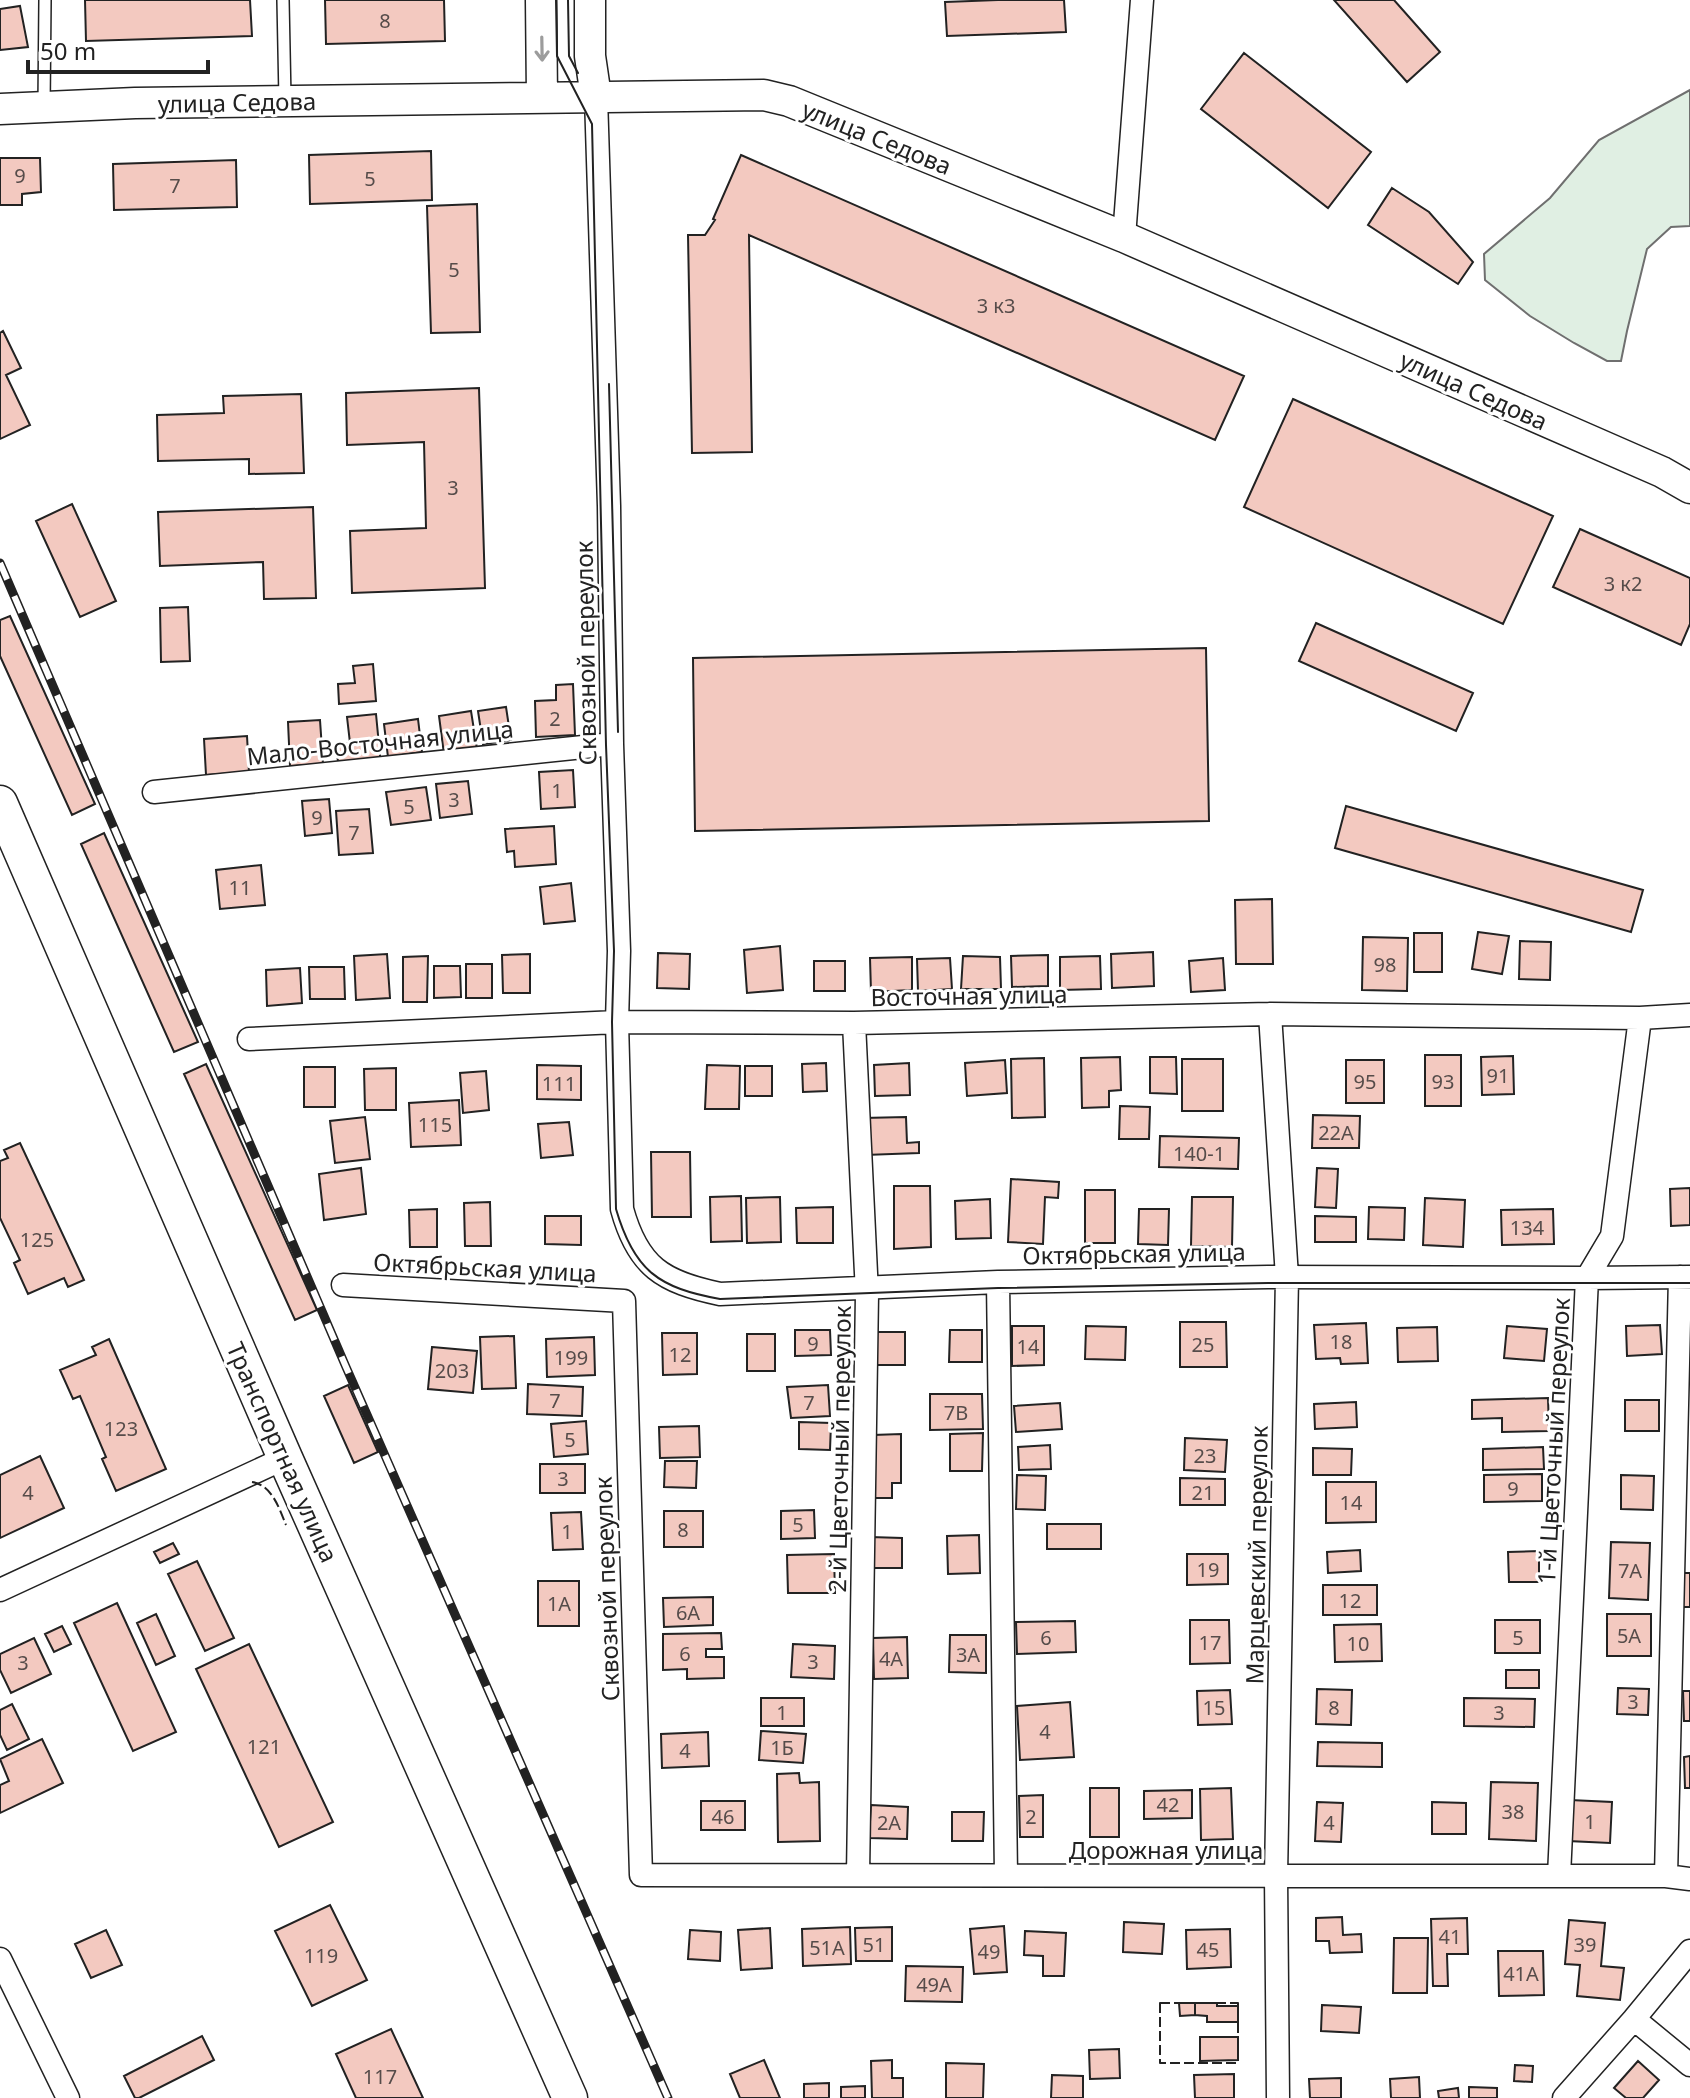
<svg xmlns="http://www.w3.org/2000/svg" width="1690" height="2098" font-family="'Noto Sans',sans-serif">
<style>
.green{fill:#e0efe3;stroke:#6f6f6f;stroke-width:2}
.building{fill:#f3c9c0;stroke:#222;stroke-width:2}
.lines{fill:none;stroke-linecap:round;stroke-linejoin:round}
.lane-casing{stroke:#222;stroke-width:14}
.street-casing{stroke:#222;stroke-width:25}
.secondary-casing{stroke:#222;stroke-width:33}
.primary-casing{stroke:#222;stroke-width:37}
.lane{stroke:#fff;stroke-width:11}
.street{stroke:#fff;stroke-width:22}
.secondary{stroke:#fff;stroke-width:30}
.primary{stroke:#fff;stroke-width:34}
.tram{stroke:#222;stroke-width:2}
.rail-casing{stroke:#222;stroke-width:9}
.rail{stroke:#fff;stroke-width:6;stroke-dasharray:18;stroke-linecap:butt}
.fence{stroke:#222;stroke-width:2;stroke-dasharray:10 4;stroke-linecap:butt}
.oneway{stroke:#9c9c9c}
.labels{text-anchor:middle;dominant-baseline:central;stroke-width:6;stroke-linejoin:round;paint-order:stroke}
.number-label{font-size:20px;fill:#564c4a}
.street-label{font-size:24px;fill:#222;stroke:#fff}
</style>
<rect width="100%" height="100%" fill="#fff"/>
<path class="green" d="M1690 90V226L1671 227 1647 249 1627 331 1621 361H1607L1574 343 1530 316 1485 280 1484 254 1550 198 1599 140Z"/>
<path class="building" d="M85 0H250L252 36 86 41Z
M325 0H444L445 41 326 44Z
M998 0H1064L1066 32 947 36 945 2Z
M1334 0H1394L1440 52 1407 82Z
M20 6 28 47 0 50V9Z
M1244 53 1371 152 1328 208 1201 109Z
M431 151 432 200 310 204 309 155Z
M741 155 1244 376 1215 440 749 235 752 452 692 453 688 235H705L715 220 713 219Z
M0 158H40L41 192 22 194V205H0Z
M236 160 237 207 114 210 113 164Z
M1392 188 1429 212 1473 262 1458 284 1368 225Z
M477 204 480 332 431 333 427 206Z
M3 331 21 368 6 375 30 425 0 439V333Z
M479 388 485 588 352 593 350 531 426 528 424 442 347 445 346 393Z
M301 394 304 473 249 474V459L158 461 157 415 224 413 223 396Z
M1293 399 1553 516 1503 624 1244 507Z
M72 504 116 601 80 617 36 521Z
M313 507 316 598 264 599 263 562 160 566 158 512Z
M1580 529 1690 578V624L1681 645 1553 587Z
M188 607 190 661 161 662 160 608Z
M10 616 95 804 72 815 0 656V620Z
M1316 623 1473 693 1456 731 1299 661Z
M1206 648 1209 821 695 831 693 658Z
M373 664 376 701 339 704 338 684 355 683 353 666Z
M573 684 575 735 536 737 535 701 556 700V685Z
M506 707 511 740 483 744 478 711Z
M471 711 477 749 444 754 439 716Z
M376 714 381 766 339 770 336 745 350 743 347 717Z
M418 719 422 752 388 757 384 724Z
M320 720 323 764 290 766 288 722Z
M247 736 249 772 206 775 204 739Z
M573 770 575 807 541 809 539 772Z
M468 781 472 814 440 818 436 784Z
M426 787 431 820 391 825 386 792Z
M329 799 332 833 305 836 302 801Z
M1346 806 1643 890 1631 932 1335 848Z
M369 809 373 853 339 855 336 811Z
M554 826 556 864 515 867 514 851 507 852 505 829Z
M104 833 198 1042 174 1052 81 844Z
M261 865 265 905 220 909 216 870Z
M571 883 575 921 544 924 540 887Z
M1272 899 1273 964H1236L1235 900Z
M1478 932 1509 936 1502 974 1472 969Z
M1414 933H1442V972H1414Z
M1363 937 1408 938 1407 991 1362 990Z
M1520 941 1551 942 1550 980 1519 979Z
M780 946 783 990 747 993 744 950Z
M1153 952 1154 986 1112 988 1111 954Z
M658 953 690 954 689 989 657 988Z
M387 954 390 998 356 1000 354 956Z
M530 954V993H503L502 955Z
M1048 955V986L1012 987 1011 956Z
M428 956 427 1002H403V957Z
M963 956 1000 957 1001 989H961Z
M1100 956 1101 989 1060 990V957Z
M912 957V990L871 992 870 958Z
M950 958 952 989 918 991 917 959Z
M1223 958 1225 990 1191 992 1189 961Z
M814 961H845V991H814Z
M466 964H492V998H466Z
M434 966H460L461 997 434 998Z
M309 967H344L345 999H310Z
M300 968 302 1003 267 1006 266 970Z
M1425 1055H1461V1106H1425Z
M1513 1056 1514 1094 1482 1095 1481 1057Z
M1120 1057 1121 1090 1109 1091V1107L1082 1108 1081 1058Z
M1150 1057H1176L1177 1094 1150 1093Z
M1044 1058 1045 1117 1012 1118 1011 1059Z
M1182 1059H1223V1111H1182Z
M1005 1060 1007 1093 967 1096 965 1063Z
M1346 1060H1384V1103H1346Z
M826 1063 827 1091 803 1092 802 1064Z
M909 1063 910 1095 875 1096 874 1065Z
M206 1064 317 1310 295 1320 184 1074Z
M537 1065 581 1066V1100L537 1099Z
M707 1065 740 1066 739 1109H705Z
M745 1066H772V1096H745Z
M304 1067H335V1107H304Z
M396 1068V1110H365L364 1069Z
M486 1071 489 1110 463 1113 460 1073Z
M459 1100 461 1145 411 1147 409 1103Z
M1120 1106 1150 1107 1149 1139H1119Z
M1313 1115 1360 1116 1359 1148H1312Z
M365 1117 370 1159 335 1163 330 1121Z
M906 1117 907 1143 919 1142V1153L865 1155 863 1118Z
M569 1122 573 1155 541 1158 538 1124Z
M1160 1136 1239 1138 1238 1169 1159 1167Z
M20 1143 84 1280 68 1287 64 1278 28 1294 14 1263 20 1260 0 1218V1161L8 1158 4 1150Z
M651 1152H690L691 1217H652Z
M361 1168 366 1214 324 1220 319 1174Z
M1317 1168 1338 1169 1336 1208 1315 1207Z
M1011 1179 1059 1182 1058 1198 1045 1197 1043 1244 1008 1242Z
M894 1186H930L931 1247 894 1249Z
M1690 1188V1225L1671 1226 1670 1189Z
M1085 1190H1115V1243H1085Z
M741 1196 742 1241 711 1242 710 1197Z
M780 1197 781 1242 747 1243 746 1198Z
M1192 1197H1233L1232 1247 1191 1246Z
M1425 1198 1465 1200 1463 1247 1423 1245Z
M990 1199 991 1238 956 1239 955 1201Z
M490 1202 491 1246H465L464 1203Z
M833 1207V1243H797L796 1208Z
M1369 1207 1405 1208 1404 1240 1368 1239Z
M437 1209V1247H410L409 1210Z
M1139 1209H1169L1168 1245 1138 1244Z
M1553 1209 1554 1244 1502 1245 1501 1210Z
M545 1216H581V1245L545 1244Z
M1315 1216 1356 1217V1242H1315Z
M1180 1322H1226L1227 1367H1180Z
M1366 1323 1368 1363 1341 1364 1340 1358 1316 1359 1314 1325Z
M1660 1325 1662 1354 1627 1356 1626 1326Z
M1012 1326H1044V1365L1012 1366Z
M1086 1326 1126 1327 1125 1360 1085 1359Z
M1507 1326 1547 1329 1544 1361 1504 1358Z
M1437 1327 1438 1361 1398 1362 1397 1328Z
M795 1330H830L831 1355 795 1356Z
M950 1330H982V1362H949Z
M874 1332H905V1365H874Z
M662 1333H697V1374L663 1375Z
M747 1334H775V1371H747Z
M514 1336 516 1388 482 1389 480 1337Z
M594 1337 595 1375 547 1377 546 1339Z
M109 1339 166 1469 116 1491 102 1459 106 1457 80 1396 73 1399 60 1370 96 1355 92 1347Z
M432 1347 477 1351 473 1393 428 1389Z
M528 1384 583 1387 582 1416 527 1414Z
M348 1385 378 1452 354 1463 324 1396Z
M828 1385 830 1416 791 1418 787 1387Z
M930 1394H982L983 1429 930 1430Z
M1548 1398 1549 1431 1502 1432V1418L1472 1419V1400Z
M1625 1400H1659V1431H1625Z
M1356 1402 1357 1427 1315 1429 1314 1404Z
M1060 1403 1062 1429 1016 1432 1014 1406Z
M586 1421 588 1454 554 1457 551 1424Z
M799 1422 831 1423 830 1450 799 1449Z
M699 1426 700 1457 660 1458 659 1427Z
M983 1433 982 1471H950V1434Z
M901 1434V1483H892V1498H874L873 1435Z
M1185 1438 1227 1440 1225 1472 1184 1470Z
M1050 1445 1051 1469 1019 1470 1018 1447Z
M1543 1447 1544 1469 1483 1470V1449Z
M1313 1448 1352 1449 1351 1475H1313Z
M40 1456 64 1508 0 1538V1475Z
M665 1461H697L696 1488 664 1487Z
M540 1464H585V1493H540Z
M1542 1474V1501L1484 1502V1475Z
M1017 1475 1046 1476 1045 1510 1016 1509Z
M1621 1475 1654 1476 1653 1510 1621 1509Z
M1180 1478 1225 1479V1505H1180Z
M1326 1482H1376V1522L1326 1523Z
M814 1510 815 1538 781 1539V1511Z
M664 1511H703V1547H664Z
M581 1512 583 1549 553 1550 551 1513Z
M1047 1524H1101V1549H1047Z
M979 1535 980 1573 948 1574 947 1536Z
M870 1537 902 1538V1568H870Z
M1611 1542 1650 1543 1648 1600 1609 1598Z
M173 1543 179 1554 160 1563 154 1552Z
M1360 1550 1361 1571 1328 1573 1327 1552Z
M1539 1551V1582H1509L1508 1552Z
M834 1554 835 1593H788L787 1555Z
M1187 1554H1228V1584L1187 1585Z
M197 1561 234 1638 205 1651 168 1574Z
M1683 1573H1690V1607H1682Z
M538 1581H579V1626H538Z
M1323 1585H1377V1615H1323Z
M713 1597V1625L664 1627 663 1598Z
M117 1603 176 1732 133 1751 74 1623Z
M156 1614 175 1656 156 1665 137 1623Z
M1607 1614H1651V1656H1607Z
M1190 1620H1229L1230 1663 1190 1664Z
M1495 1620H1540V1653H1495Z
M1075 1621 1076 1652 1017 1654 1016 1622Z
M1381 1624 1382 1661 1335 1662 1334 1625Z
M62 1626 71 1644 54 1652 45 1634Z
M721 1633 722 1649H706V1657H724V1678L687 1679V1669L663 1670V1634Z
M950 1635H986V1673L949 1672Z
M907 1637 908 1678 874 1679 873 1638Z
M34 1638 51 1674 11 1693 0 1670V1654Z
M249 1644 333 1822 279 1847 196 1669Z
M793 1644 835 1646 834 1679 791 1677Z
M1506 1670H1539V1688H1506Z
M1618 1688 1649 1689 1648 1715 1617 1714Z
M1317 1689 1352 1690 1351 1725 1316 1724Z
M1230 1690 1232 1724 1198 1725 1197 1691Z
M1683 1691H1690V1721H1684Z
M761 1698H804V1726H761Z
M1464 1698 1535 1699 1534 1727 1464 1726Z
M1070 1702 1074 1757 1020 1760 1017 1706Z
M12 1704 29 1739 7 1750 0 1735V1710Z
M761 1731 806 1734 803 1763 759 1760Z
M708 1732 709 1766 662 1768 661 1734Z
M42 1739 63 1783 0 1813V1785L9 1781 0 1759Z
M1318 1742 1382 1743V1767L1317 1766Z
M1690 1756V1788H1685L1684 1757Z
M799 1773 800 1783 819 1782 820 1841 778 1842 777 1774Z
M1491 1782 1538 1783 1536 1841 1489 1839Z
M1090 1788H1119V1837H1090Z
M1231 1788 1233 1839 1201 1840 1200 1789Z
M1192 1790V1818L1144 1819V1791Z
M1043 1795V1837H1020L1019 1796Z
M1570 1800 1612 1802 1610 1843 1568 1841Z
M701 1801H745V1830H701Z
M1317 1802 1343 1803 1341 1842 1315 1841Z
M1432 1802 1466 1803V1834H1432Z
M871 1805 908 1807 907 1839 869 1838Z
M952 1812H984L983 1841H952Z
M330 1905 367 1980 312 2006 275 1931Z
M1342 1917 1343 1935 1361 1934 1362 1952 1330 1953 1329 1941H1316V1918Z
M1467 1918 1468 1954H1447L1448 1986H1433L1431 1919Z
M1569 1920 1605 1923 1601 1966 1624 1968 1620 2000 1577 1996 1580 1965 1565 1964Z
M1124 1922 1164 1924 1162 1954 1123 1952Z
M1004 1926 1007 1972 974 1974 970 1929Z
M850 1927 851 1964 803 1966 802 1929Z
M892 1927V1961H856L855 1928Z
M770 1928 772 1968 741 1970 738 1930Z
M1230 1929 1231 1967 1187 1969 1186 1930Z
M106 1930 122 1965 91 1978 75 1944Z
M690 1930 721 1932 720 1961 688 1959Z
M1025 1931 1066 1933 1064 1976H1043V1956L1024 1955Z
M1394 1938H1428L1427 1993H1393Z
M1498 1951H1543L1544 1995 1499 1996Z
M906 1966 963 1967 962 2002 905 2001Z
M1179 2003H1195V2015L1180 2016Z
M1195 2003H1217V2006H1238V2022H1207V2016L1195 2015Z
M1322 2005 1361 2007 1359 2033 1321 2031Z
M391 2029 423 2098H356L336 2054Z
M202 2036 214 2060 139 2098H135L124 2076Z
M1200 2037H1238V2060L1200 2061Z
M1119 2049 1120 2078 1090 2079 1089 2050Z
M764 2060 780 2098H740L730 2074Z
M892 2060V2078H903V2098H872L871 2061Z
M1638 2061 1659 2080 1643 2098H1626L1614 2088Z
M946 2063 984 2064 983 2098H946Z
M1515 2065 1533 2066 1532 2082 1514 2081Z
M1234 2074V2098H1195L1194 2075Z
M1052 2075 1083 2076V2098H1051Z
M1419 2077 1420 2098H1391L1390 2079Z
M1341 2078V2098H1310L1309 2079Z
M829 2083V2098H804V2084Z
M865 2086V2098H841V2087Z
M1469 2087 1497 2088V2098H1469Z
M1458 2088 1459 2098H1439L1438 2091Z"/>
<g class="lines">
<defs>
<path id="lane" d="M283 0 285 99
M44 107 45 0"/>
<path id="street" d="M596 97 609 506 612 744 619 951 617 1022 622 1209C638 1267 663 1282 720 1294L998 1282 1268 1277 1587 1278 1690 1277
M1124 237 1142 0
M154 792 612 744
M1270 1014 1287 1277 1276 1876 1278 2098
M854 1023 867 1294 858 1875
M249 1039 617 1022 854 1023 1270 1014 1640 1018 1690 1015
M998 1282 1006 1875
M343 1285 624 1301 641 1875 1559 1876H1666L1690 1879
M0 1590 285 1458
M1559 1876 1587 1278 1612 1236 1640 1018
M1666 1876 1680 1277
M0 1959 68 2098
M1634 2019 1690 2065
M1564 2098 1634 2019 1690 1951"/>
<path id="secondary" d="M541 0 542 97
M590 0V56L596 97
M0 109 135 103 764 95 789 101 1124 237 1662 472 1690 488"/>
<path id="primary" d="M0 803 285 1458 570 2098"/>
</defs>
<use href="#lane" class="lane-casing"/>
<use href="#street" class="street-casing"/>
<use href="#secondary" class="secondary-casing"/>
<use href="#primary" class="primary-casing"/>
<use href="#lane" class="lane"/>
<use href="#street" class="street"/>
<use href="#secondary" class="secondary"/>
<use href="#primary" class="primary"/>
<path class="tram" d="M556 0 557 56 592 124 606 745 614 951 612 1022 616 1209C634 1271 659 1288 720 1299L998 1288 1268 1283H1690
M568 0 569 56 578 73
M609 384 618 732"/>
<defs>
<path id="rail" d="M0 563 346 1367 668 2098"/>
</defs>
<use href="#rail" class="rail-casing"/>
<use href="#rail" class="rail"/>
<path class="fence" d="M252 1482C272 1485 279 1508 286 1525
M1160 2003H1238V2063H1160Z"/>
</g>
<defs><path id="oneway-shaft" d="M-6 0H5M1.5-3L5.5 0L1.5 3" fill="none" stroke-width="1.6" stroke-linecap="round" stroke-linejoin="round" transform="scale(2)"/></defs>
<use class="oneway" href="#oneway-shaft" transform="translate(542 49) rotate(89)"/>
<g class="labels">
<g class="number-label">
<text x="385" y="20">8</text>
<text x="20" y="175">9</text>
<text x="370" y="178">5</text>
<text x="175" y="185">7</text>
<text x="454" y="269">5</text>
<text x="996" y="305">3 к3</text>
<text x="453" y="487">3</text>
<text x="1623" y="583">3 к2</text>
<text x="555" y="718">2</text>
<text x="557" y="790">1</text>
<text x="454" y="799">3</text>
<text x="409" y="806">5</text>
<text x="317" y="817">9</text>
<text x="354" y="832">7</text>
<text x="240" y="887">11</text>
<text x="1385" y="964">98</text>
<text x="1498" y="1075">91</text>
<text x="1365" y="1081">95</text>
<text x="1443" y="1081">93</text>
<text x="559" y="1083">111</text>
<text x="435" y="1124">115</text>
<text x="1336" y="1132">22А</text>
<text x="1199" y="1153">140-1</text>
<text x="1527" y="1227">134</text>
<text x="37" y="1239">125</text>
<text x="1341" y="1341">18</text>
<text x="813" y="1343">9</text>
<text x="1203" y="1344">25</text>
<text x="1028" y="1346">14</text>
<text x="680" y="1354">12</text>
<text x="571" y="1357">199</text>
<text x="452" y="1370">203</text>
<text x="555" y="1400">7</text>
<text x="809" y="1402">7</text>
<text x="956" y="1412">7В</text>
<text x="121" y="1428">123</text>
<text x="570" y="1439">5</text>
<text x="1205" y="1455">23</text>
<text x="563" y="1478">3</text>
<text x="1513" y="1488">9</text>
<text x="28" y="1492">4</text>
<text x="1203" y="1492">21</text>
<text x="1351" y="1502">14</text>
<text x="798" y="1524">5</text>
<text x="683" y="1529">8</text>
<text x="567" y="1531">1</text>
<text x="1208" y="1569">19</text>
<text x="1630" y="1570">7А</text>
<text x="1350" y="1600">12</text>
<text x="559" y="1603">1А</text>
<text x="688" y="1612">6А</text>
<text x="1629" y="1635">5А</text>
<text x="1046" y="1637">6</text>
<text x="1518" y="1637">5</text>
<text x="1210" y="1642">17</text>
<text x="1358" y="1643">10</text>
<text x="685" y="1653">6</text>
<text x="968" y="1654">3А</text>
<text x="891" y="1658">4А</text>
<text x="813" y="1661">3</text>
<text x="23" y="1662">3</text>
<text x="1633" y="1701">3</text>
<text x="1214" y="1707">15</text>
<text x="1334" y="1707">8</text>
<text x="782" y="1712">1</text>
<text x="1499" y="1712">3</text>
<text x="1045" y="1731">4</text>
<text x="264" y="1746">121</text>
<text x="782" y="1747">1Б</text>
<text x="685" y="1750">4</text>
<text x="1168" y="1804">42</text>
<text x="1513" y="1811">38</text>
<text x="723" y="1816">46</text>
<text x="1031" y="1816">2</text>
<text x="1590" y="1821">1</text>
<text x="889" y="1822">2А</text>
<text x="1329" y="1822">4</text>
<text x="1450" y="1936">41</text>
<text x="874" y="1944">51</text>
<text x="1585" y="1944">39</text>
<text x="827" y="1947">51А</text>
<text x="1208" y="1949">45</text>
<text x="989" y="1951">49</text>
<text x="321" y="1955">119</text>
<text x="1521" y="1973">41А</text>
<text x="934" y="1984">49А</text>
<text x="380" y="2076">117</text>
</g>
<g class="street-label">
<text transform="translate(237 102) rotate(-1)">улица Седова</text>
<text transform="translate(877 137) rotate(22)">улица Седова</text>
<text transform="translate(1474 390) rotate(24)">улица Седова</text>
<text transform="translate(585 653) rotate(-91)">Сквозной переулок</text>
<text transform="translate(380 742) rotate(-6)">Мало-Восточная улица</text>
<text transform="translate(969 995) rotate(-1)">Восточная улица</text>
<text transform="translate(1134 1253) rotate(-1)">Октябрьская улица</text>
<text transform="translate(485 1267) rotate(3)">Октябрьская улица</text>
<text transform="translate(1553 1441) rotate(-87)">1-й Цветочный переулок</text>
<text transform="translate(839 1449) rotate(-89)">2-й Цветочный переулок</text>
<text transform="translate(283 1452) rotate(66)">Транспортная улица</text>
<text transform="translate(1256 1555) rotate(-89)">Марцевский переулок</text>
<text transform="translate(606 1589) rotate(-92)">Сквозной переулок</text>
<text x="1166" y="1849">Дорожная улица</text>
</g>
</g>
<path d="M28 60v12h180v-12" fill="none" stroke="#222222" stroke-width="4"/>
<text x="40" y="60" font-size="24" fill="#222222" stroke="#ffffff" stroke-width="6" paint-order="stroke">50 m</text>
</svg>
